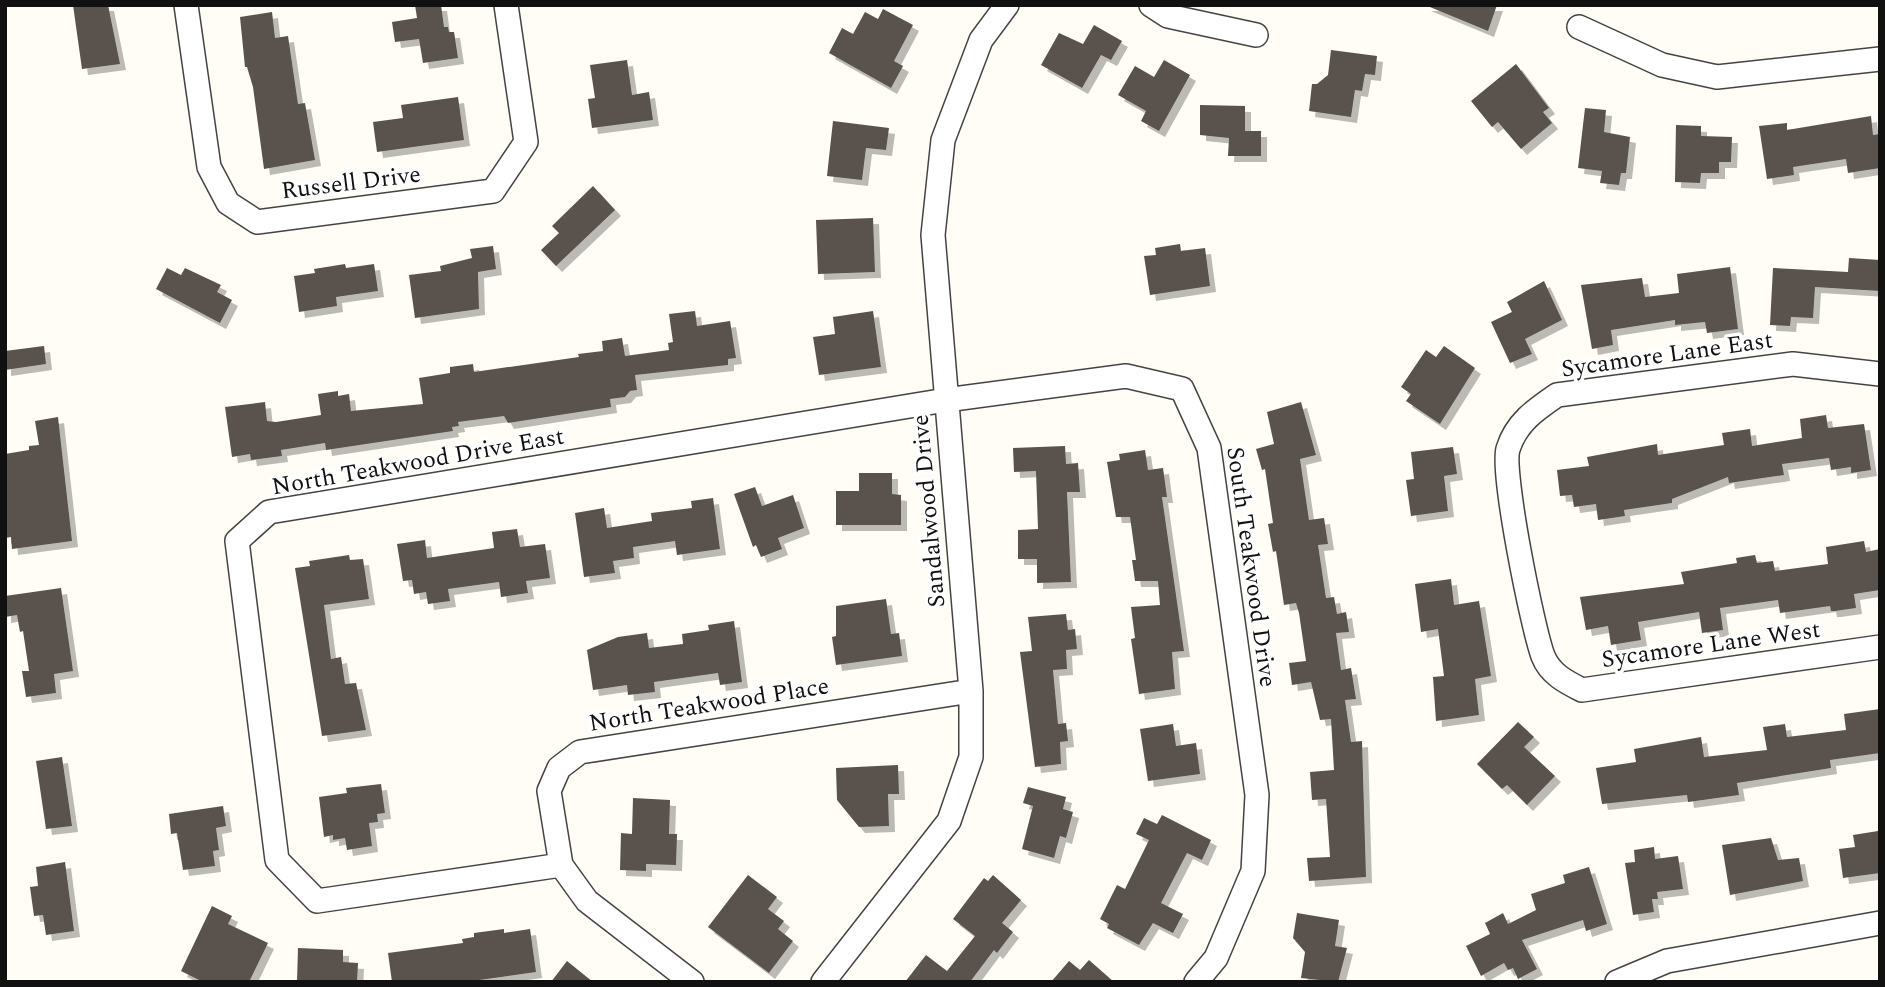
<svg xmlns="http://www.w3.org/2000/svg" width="1885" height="987" font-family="Spectral,serif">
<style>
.building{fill:#5a524d;filter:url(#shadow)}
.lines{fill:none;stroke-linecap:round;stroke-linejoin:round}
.minor-casing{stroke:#444;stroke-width:26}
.minor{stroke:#fff;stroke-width:23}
.labels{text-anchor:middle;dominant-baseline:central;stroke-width:7;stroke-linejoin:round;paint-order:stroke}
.street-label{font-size:24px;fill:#111;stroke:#fff}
</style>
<defs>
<filter id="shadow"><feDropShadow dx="6" dy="6" stdDeviation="0" flood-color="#0004"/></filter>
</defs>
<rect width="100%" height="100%" fill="#fffdf5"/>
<path class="building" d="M73 5H108L120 64 82 69Z
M415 5H441L444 27H448L449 32H454L458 58 423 63 419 39 395 42 392 22 417 18Z
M1425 5H1497L1488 31Z
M883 9 913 25 894 61 903 66 891 88 829 53 842 28 853 34 865 12 878 19Z
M272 12 275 38 288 36 298 104 305 103 315 160 264 169 253 87 247 67H245L240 17Z
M1094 25 1122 41 1111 60 1101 55 1082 88 1041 65 1059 33 1083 44Z
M1331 50 1377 56 1375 75 1365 74 1362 91 1355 90 1351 117 1309 111 1312 84H1317L1328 75Z
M627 60 632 95 649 92 653 120 592 128 588 99 595 98 590 65Z
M1164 60 1190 75 1159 131 1141 121 1146 111 1118 95 1135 66 1154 77Z
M1516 64 1549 108 1543 112 1552 123 1521 149 1498 122 1492 127 1471 101Z
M458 97 464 140 377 152 373 122 403 118 401 105Z
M1200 105 1245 106V131H1261V156H1228L1229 138 1200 135Z
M1585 108 1606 110 1604 132 1630 137 1626 173H1621L1619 185 1600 183 1602 171 1578 168Z
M1871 116 1873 135 1880 134V168L1848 173 1846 159 1793 167 1794 175 1767 179 1759 126 1787 123V130Z
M833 121 889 128 886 150 866 148 862 180 827 176Z
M1676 125 1701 126V136L1732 137 1731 162H1719V173H1701L1700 183 1675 182Z
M593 186 615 210 556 266 541 250 559 233 552 226Z
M873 218 875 272 818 274 816 220Z
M1180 244 1181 251 1205 248 1210 286 1150 295 1144 256 1156 255 1155 248Z
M493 246 496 269 478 272 479 309 415 318 409 275 441 271 440 266 472 258 470 249Z
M1849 258 1880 260V291L1815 287 1813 318 1791 317 1790 326 1770 325 1773 268 1848 272Z
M345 264 346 268 374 264 378 291 336 297 337 306 299 312 294 276 315 273 314 269Z
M1730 267 1738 329 1707 333 1705 322 1675 325V320L1611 330 1613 345 1592 349 1581 285 1642 278 1645 297 1679 293 1677 274Z
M167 268 181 275 185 268 221 285 217 292 232 300 220 323 156 289Z
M1544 281 1562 320 1525 339 1532 354 1510 363 1491 322 1512 312 1507 302Z
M695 311 697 326 730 321 736 358 728 359V365L635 375 637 390 630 391 625 397 610 399 611 407 508 423 504 416 458 422 459 426 452 427 453 431 326 450 325 443 281 450 282 456 251 460 250 454 232 457 225 407 265 402 267 421 276 422 321 415 318 394 338 391V396L349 394 351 411 423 404 419 378 450 373V367L473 364 474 372 579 357 578 354 603 351 602 341 622 338 625 356 669 350 668 343 673 342 669 314Z
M873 311 881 367 819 375 813 337 835 334 833 317Z
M44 346 46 364 5 370V351Z
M1444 346 1475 368 1440 424 1406 401 1411 394 1401 387 1426 350 1436 357Z
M1301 402 1316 455 1300 459 1309 520 1324 518 1328 544 1318 545 1326 598 1334 597 1337 614 1346 612 1349 632 1336 633 1341 670 1351 668 1356 699 1345 700 1351 742 1362 741 1366 877 1309 881 1307 858 1330 857 1326 799 1312 800 1310 772 1334 770 1331 719 1320 720 1311 682 1292 685 1289 663 1306 661 1299 613 1296 603 1284 605 1276 551 1273 552 1268 524 1273 523 1265 469 1262 470 1256 449 1274 444 1267 412Z
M1826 415 1828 428 1864 424 1871 470 1851 473V467L1831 470 1829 458 1782 464 1784 475 1729 483 1728 477 1672 499V503L1624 510 1625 516 1598 520 1596 504 1574 507 1572 495 1560 496 1557 470 1589 466 1587 457 1657 444 1658 455 1724 445 1722 433 1750 429 1752 446 1802 438 1800 419Z
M58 417 72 541 12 549 11 537 5 538V454L29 450V446L39 445 35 421Z
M1065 446 1066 464 1078 463 1080 492H1067L1071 582 1037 583V559H1018V530L1038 529 1036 471 1014 472 1013 448Z
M1453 447 1457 474 1444 476 1448 511 1411 516 1406 480 1414 479 1411 452Z
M1145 450 1148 470 1163 468 1167 497H1162L1184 651 1172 652 1175 689 1139 694 1131 639 1135 638 1131 607 1160 605 1158 581H1135L1132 560H1136L1130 517H1116L1107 462 1120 460 1119 454Z
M859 473H892V494L901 495V525H836V491H859Z
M755 487 762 506 793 495 804 528 778 538 782 549 761 557 756 545 753 547 734 494Z
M713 498 720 549 677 555 675 541 633 547 634 558 613 561 615 573 584 577 575 513 604 508 607 528 652 521 651 513 692 508 691 501Z
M517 529 520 547 545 544 550 578 526 581 528 593 501 597 499 582 448 589 450 601 428 604 426 592 414 594 412 580 403 581 397 544 425 540 427 558 494 548 492 532Z
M1864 541 1866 552 1880 549V590L1854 594 1856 608 1835 611H1831L1830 606 1780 613 1778 600 1720 608 1723 630 1702 633 1699 612 1638 622 1641 640 1611 645 1608 626 1586 630 1580 597 1684 584 1681 572 1737 563 1736 558 1755 555 1757 563 1773 561 1775 571 1828 564 1826 547Z
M349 555 350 560 363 559 369 599 324 605 331 659 341 657 345 684 356 683 366 730 322 736 295 568 310 566 309 561Z
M1451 579 1454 605 1479 601 1491 676 1475 679 1479 715 1436 721 1433 677 1444 676 1438 629 1421 632 1415 584Z
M61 588 73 671 54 674 56 693 26 697 22 671H29L23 631 20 632 17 615 5 617V596Z
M886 599 891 634 899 633 902 656 836 665 832 637 836 636V606Z
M1066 614 1068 630 1075 629 1077 649 1066 650 1067 669 1053 670 1058 724 1066 723 1068 741 1060 742 1061 764 1035 767 1020 652 1032 651 1028 617Z
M734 621 742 682 720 685 718 673 654 682 655 692 628 695 627 685 593 690 587 650 618 637 647 633 649 648 683 644 682 634 709 630 708 625Z
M1880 709V753L1830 760 1831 768 1737 783 1739 795 1688 802 1687 795 1602 804 1596 768 1636 762 1634 749 1701 737 1704 757 1767 750 1763 727 1785 724 1787 737 1846 730 1844 714Z
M1518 722 1534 737 1524 747 1555 776 1527 805 1507 785 1502 789 1477 764Z
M1173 724 1176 746 1196 743 1200 774 1148 781 1140 729Z
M62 757 72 826 46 829 36 761Z
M898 765 899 794H888L889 826 859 827 837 800 836 768Z
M381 784 385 813 377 814 378 822 369 823 372 846 347 850 345 838 333 840V835L324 837 319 797 347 793 346 788Z
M1028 787 1066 797 1063 809 1073 812 1066 838 1060 836 1054 858 1022 849 1033 806 1023 803Z
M633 798 670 800 669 834H677L676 865 646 864V871L620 870 621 833 632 834Z
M223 806 226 826 216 828 219 850 213 851 215 866 183 870 177 833 171 834 169 814Z
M1162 815 1211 840 1202 860 1187 853 1161 903 1183 914 1173 933 1153 923 1139 945 1107 928 1109 924 1100 919 1117 885 1125 889 1149 840 1136 834 1144 818 1157 824Z
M1878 831 1880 873 1843 878 1839 849 1855 847 1853 835Z
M1771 838 1778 860 1799 858 1803 881 1730 895 1722 845Z
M1654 847 1655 859 1678 856 1683 889 1657 892 1658 899H1652L1654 912 1633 915 1625 863 1635 862 1634 850Z
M65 862 74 931 46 935 43 915 34 916 30 887 38 886 36 867Z
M1589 867 1607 924 1586 931 1583 920 1522 940 1537 969 1518 979 1513 968 1508 970 1504 963 1481 976 1466 946 1490 934 1485 923 1503 913 1508 924 1536 910 1531 894 1565 883 1563 875Z
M748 875 777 897 768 909 784 921 778 929 793 941 769 973 708 927Z
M993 875 1021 900 1002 923 1013 932 997 953 994 950 970 982H905L926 955 947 971 975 936 953 919 984 878 988 881Z
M212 906 232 916 228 924 268 943 249 982H203L181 971Z
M1297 913 1339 920 1335 946 1347 948 1338 982 1301 978 1305 952 1293 938Z
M504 929V933L530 929 536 972 465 982H392L388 953 463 943 462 939 474 937V933Z
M298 948 343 950V962L358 963 357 982H297Z
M1089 960 1114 982H1051L1069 961 1080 970Z
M567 961 593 982H551Z"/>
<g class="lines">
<defs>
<path id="minor" d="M186 5 209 167 228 203 257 222 493 191 526 142 506 5
M1151 5 1168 16 1256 35
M1579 27 1662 65 1717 77 1880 59
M1880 374 1793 364 1557 395C1535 410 1516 423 1508 449 1501 472 1533 630 1543 656 1550 674 1566 682 1582 690L1880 647
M561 865 317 901 277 860 237 541 269 512 946 400 1126 376 1182 389 1209 448 1257 795 1253 871 1216 958 1196 982
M692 982 587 901 561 865 549 791 559 768 580 752 971 691
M823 982 949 821 971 757V691L933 235 943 140 981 40 1007 5
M1617 982 1667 961 1880 923"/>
</defs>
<use href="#minor" class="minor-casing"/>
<use href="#minor" class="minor"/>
</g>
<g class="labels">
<g class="street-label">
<text transform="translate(351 183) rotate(-7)">Russell Drive</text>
<text transform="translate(1667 355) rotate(-8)">Sycamore Lane East</text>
<text transform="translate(418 462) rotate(-10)">North Teakwood Drive East</text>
<text transform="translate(929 511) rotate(-95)">Sandalwood Drive</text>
<text transform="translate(1251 567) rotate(82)">South Teakwood Drive</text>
<text transform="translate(1711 645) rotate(-8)">Sycamore Lane West</text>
<text transform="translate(709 705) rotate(-9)">North Teakwood Place</text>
</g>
</g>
<rect width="1885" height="987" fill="none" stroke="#111111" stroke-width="14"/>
</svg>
